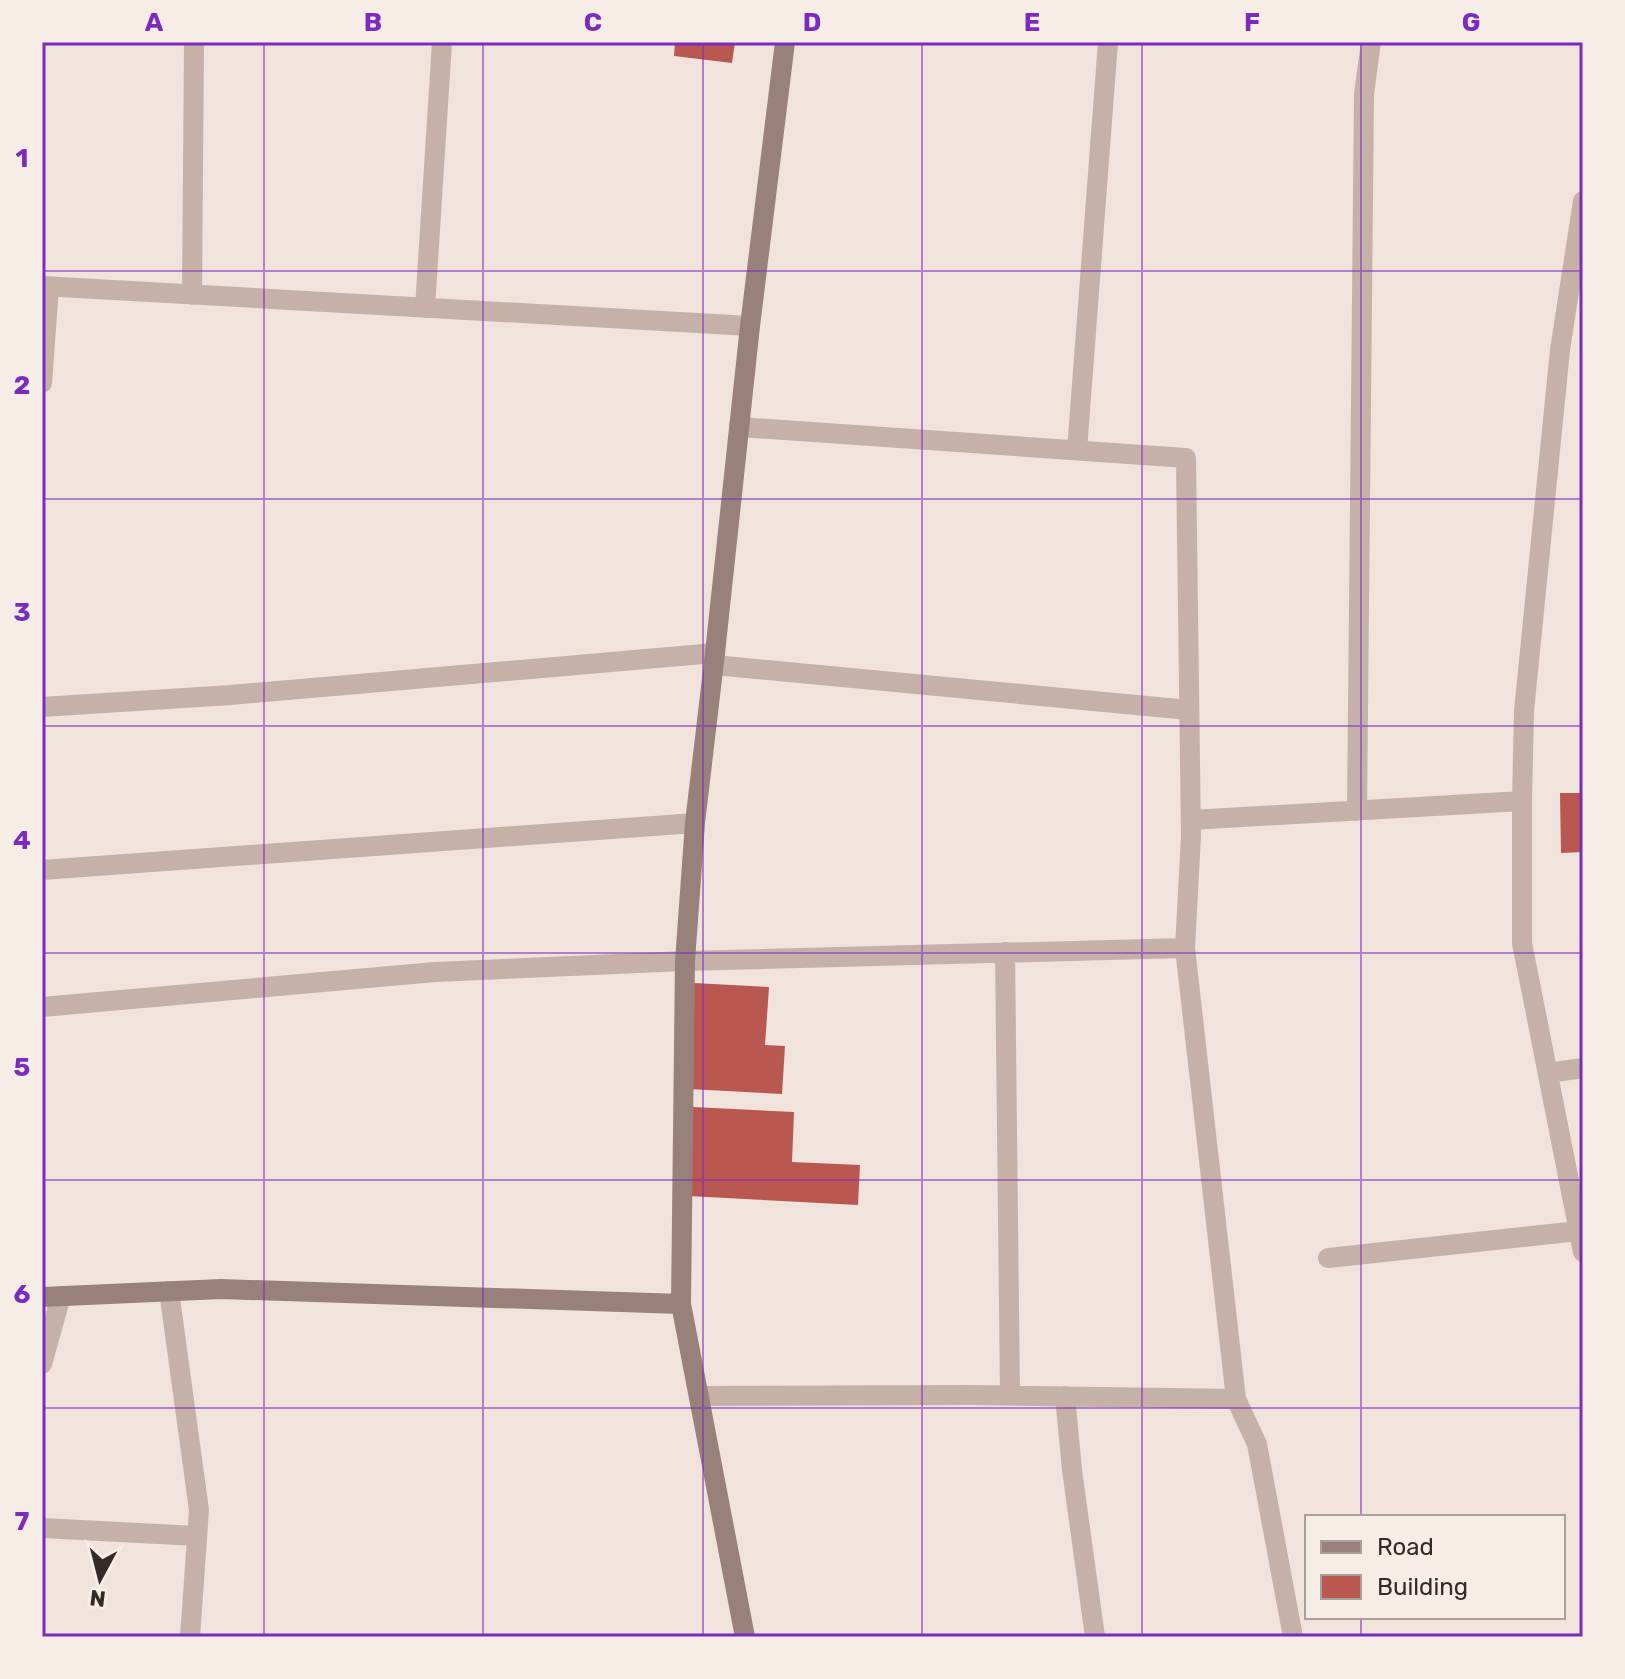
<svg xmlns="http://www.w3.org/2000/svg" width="1625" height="1679" font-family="Rubik,sans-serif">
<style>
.building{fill:#b95850}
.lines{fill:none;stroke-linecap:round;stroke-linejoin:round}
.street{stroke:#c6b1a9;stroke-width:20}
.secondary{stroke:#99817b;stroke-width:20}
.grid{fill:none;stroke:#7b2cbf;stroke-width:2;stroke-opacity:0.55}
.neatline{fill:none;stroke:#7b2cbf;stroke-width:3}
.grid-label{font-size:26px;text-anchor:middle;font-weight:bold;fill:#7b2cbf}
</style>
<rect width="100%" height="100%" fill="#efe3dc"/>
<path class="building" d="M675 42H735L732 63 674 56Z
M1560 793H1583V852L1561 853Z
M694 983 769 987 765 1045 785 1046 782 1094 689 1089Z
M693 1107 794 1112 792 1162 860 1165 858 1205 688 1196Z"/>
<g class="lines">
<path class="street" d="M1583 201 1560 350 1524 711 1522 801V943L1583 1252
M42 286 750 326
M192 295 194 42
M425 308 442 42
M42 383 49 287
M739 427 1186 458 1191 836 1185 948 1236 1399 1257 1444 1293 1637
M1077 450 1108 42
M714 665 1189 710
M42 707 231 695 715 653
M1357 811 1364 94 1371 42
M1191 820 1522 801
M42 870 695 823
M1005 952 1010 1395
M42 1007 435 972 685 961 1185 948
M1548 1073 1583 1068
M1328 1258 1578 1231
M169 1291 199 1510 190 1637
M42 1364 61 1296
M699 1396 971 1395 1236 1399
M1065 1396 1072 1470 1095 1637
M42 1528 197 1536"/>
<path class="secondary" d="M42 1297 221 1289 681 1304
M745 1637 681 1304 685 961 695 823 715 653 750 326 785 42"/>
</g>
<path class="grid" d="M264 42V1637M483 42V1637M703 42V1637M922 42V1637M1142 42V1637M1361 42V1517M42 271H1583M42 499H1583M42 726H1583M42 953H1583M42 1180H1583M42 1408H1583M1361 1617V1637"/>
<rect width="1625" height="1679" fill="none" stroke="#f7ede7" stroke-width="88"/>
<rect x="1305" y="1515" width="260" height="104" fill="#f7ede7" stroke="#a99f9b" stroke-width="2"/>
<rect x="1321" y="1541" width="40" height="12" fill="#99817b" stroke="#a99f9b" stroke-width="2"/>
<text x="1377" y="1555" font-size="24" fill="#342a28">Road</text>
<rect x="1321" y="1575" width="40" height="24" fill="#b95850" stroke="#a99f9b" stroke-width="2"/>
<text x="1377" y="1595" font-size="24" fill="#342a28">Building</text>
<g transform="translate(100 1579) rotate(187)" stroke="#f7ede7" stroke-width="6" paint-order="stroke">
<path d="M0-6L14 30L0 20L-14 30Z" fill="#342a28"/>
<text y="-12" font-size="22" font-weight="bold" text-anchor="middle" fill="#342a28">N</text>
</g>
<rect x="44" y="44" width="1537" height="1591" class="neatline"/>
<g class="grid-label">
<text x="154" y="31">A</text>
<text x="373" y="31">B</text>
<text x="593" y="31">C</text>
<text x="812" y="31">D</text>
<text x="1032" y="31">E</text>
<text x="1252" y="31">F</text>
<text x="1471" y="31">G</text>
<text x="22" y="167">1</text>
<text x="22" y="394">2</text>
<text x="22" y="621">3</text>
<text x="22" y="849">4</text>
<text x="22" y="1076">5</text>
<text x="22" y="1303">6</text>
<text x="22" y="1530">7</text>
</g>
</svg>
